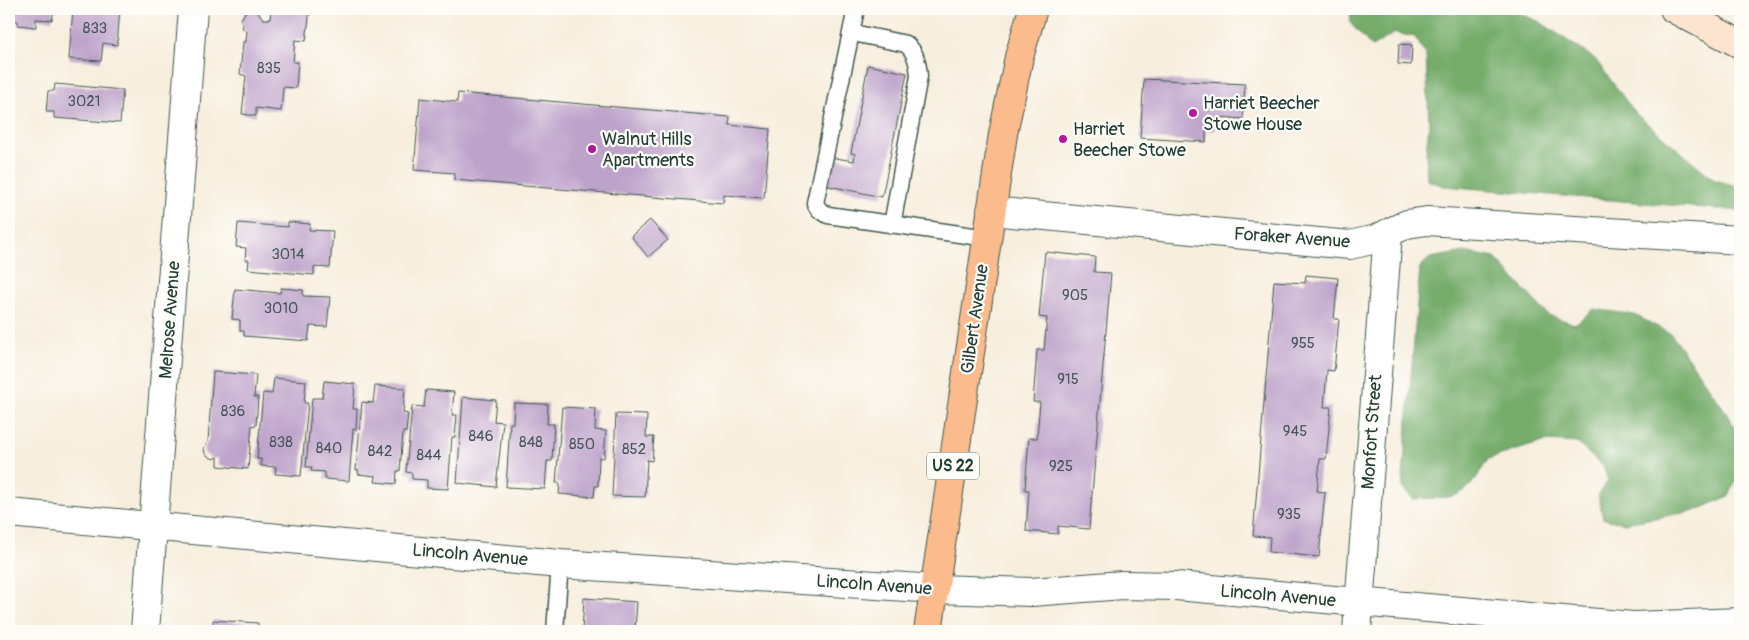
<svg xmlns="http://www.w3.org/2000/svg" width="1749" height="640" font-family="Pangolin,sans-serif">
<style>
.forest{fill:#74ac6b;stroke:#4a7450}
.building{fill:#bda2ca}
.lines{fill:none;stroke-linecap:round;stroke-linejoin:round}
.service-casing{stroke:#3f584d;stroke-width:19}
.minor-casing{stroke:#3f584d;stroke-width:30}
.tertiary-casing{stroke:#3f584d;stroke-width:30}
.secondary-casing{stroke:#3f584d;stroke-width:30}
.primary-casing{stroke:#3f584d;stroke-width:30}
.service{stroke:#fff;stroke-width:16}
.minor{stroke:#fff;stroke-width:28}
.tertiary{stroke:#fff;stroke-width:28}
.secondary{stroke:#fde4d1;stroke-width:28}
.primary{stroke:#fbbb8d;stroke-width:28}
.poi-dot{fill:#b5179e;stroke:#fdfcf7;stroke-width:2}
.labels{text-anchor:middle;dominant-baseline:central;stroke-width:4.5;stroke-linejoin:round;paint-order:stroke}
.number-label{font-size:15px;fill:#46565a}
.shield{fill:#fdfcf7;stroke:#62766e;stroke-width:1}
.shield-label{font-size:16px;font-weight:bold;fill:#1f3d34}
.poi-label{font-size:18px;fill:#1f3d34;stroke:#fdfcf7;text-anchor:start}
.street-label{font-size:18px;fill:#1f3d34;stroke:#fdfcf7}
</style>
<rect width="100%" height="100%" fill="#fdfcf7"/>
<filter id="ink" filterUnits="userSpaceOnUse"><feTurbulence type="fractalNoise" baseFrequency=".02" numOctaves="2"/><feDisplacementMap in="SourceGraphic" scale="10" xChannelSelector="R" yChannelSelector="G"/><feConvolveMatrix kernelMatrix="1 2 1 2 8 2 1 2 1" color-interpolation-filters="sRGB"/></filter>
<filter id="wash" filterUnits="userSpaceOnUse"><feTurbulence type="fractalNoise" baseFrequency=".0096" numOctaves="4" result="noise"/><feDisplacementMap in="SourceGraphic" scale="20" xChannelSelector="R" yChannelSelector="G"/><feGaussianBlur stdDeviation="1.12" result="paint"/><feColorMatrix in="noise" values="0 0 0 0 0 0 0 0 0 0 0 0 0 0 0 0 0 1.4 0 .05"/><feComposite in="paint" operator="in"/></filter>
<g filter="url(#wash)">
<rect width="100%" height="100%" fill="#f7eedd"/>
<path class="forest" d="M1350 9H1510L1540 22 1595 59 1636 114 1681 152 1715 180 1740 187V211L1444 186 1427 180 1426 152 1429 125 1426 55 1415 37 1395 33 1372 47 1351 24Z
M1464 252 1495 258 1548 315 1575 324 1594 309 1635 315 1671 334 1729 416 1740 441V472L1729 496 1695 511 1625 523 1603 519 1598 494 1608 481 1604 467 1577 443 1546 441 1488 459C1464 501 1459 497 1413 499L1402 488 1420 267 1430 258Z"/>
<g id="blocks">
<path class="building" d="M12 9H54L52 20 36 19V27L18 25V21L11 20Z
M73 9H120L117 45 103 43 101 61 69 59Z
M271 9H310L306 41 295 40 293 62H298L296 88 283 87 281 111 256 108V116L242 114 246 76 240 74 243 42H246L247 31 243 29 241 20 245 12 249 10 258 12 263 19H270Z
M1399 44 1412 45 1411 65 1398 64Z
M868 65 907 73 882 197 824 185 829 157 854 161 855 154 851 153Z
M1144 79 1245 84 1243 119 1218 117 1215 119V131L1206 130V142L1140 138Z
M55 84 123 90 120 123 54 118V112H46L48 91H54Z
M458 93 730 117 729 125 770 129 764 198 724 195 723 203 454 180V173L414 170 420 98 457 102Z
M650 220 668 240 648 257 631 236Z
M288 222 310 224 309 230 333 231 330 268 314 267V275L248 269 249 260H245L246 248 236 247 238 223 288 227Z
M1045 252 1095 257 1094 272 1111 273 1089 529 1058 526V534L1026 531 1029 490H1025L1029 438H1037L1040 402H1033L1037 350H1044L1047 318 1039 317Z
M1306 275 1338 278 1334 319H1339L1334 371 1327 370 1324 407H1331L1326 459H1320L1317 491 1325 492 1319 557 1269 552 1270 537 1253 536 1274 281 1305 283Z
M281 288 303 290V296L330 297 327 327 310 326 308 341 244 336V331H240V320L232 319 235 289 280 293Z
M213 372 256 375 254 397H258L256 426 252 425 248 469 218 466V457L213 459 205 454 204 448 208 441Z
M274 378 306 381 304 403H308L301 476 275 474 276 467 261 466V459H257L263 393 272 394Z
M324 381 355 384 353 409H357L356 430 353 429 349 481 325 479V472L311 471 312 467H306L312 398H322Z
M375 386 405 388 403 413 408 414 406 432H403L400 471H397L396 484 375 482 376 476 358 474 359 470H356L362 402 373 403Z
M426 390 454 392 452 415H457L455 437H452L448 489 427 488V480L412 479V473L406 472 412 406 424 407Z
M463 397 496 400 494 421 503 422 496 487 457 483Z
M514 403 548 404 547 424H554L552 461H547L545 489 506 487 510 423H513Z
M562 407 596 409 595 430 606 431 604 458 599 457 598 486H595L594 497 559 494 560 483H556Z
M616 414 647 415 646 437H654L652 461 647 460 645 497 612 496Z
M584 598 637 602 635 631H582Z
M213 620 258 623V631H212Z"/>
</g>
</g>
<g filter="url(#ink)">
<use href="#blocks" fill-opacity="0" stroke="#3f584d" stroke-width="1"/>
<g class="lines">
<defs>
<path id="service" d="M856 9 815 203 819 210 828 215 987 238
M853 33 906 44C916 52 918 64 919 76L892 225
M555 631 560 564"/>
<path id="minor" d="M991 211 1350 245 1376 239 1407 224 1427 221 1740 240
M145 631 193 9
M1357 631 1388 233"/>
<path id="tertiary" d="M9 513 560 564 936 589 1031 592 1123 585 1176 586 1633 626 1740 622"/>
<path id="secondary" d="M1674 9 1740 44"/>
<path id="primary" d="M928 631 1003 134 1019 57 1033 9"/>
</defs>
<use href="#service" class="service-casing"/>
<use href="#minor" class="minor-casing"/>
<use href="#tertiary" class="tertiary-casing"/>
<use href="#secondary" class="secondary-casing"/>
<use href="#primary" class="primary-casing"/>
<use href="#service" class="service"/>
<use href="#minor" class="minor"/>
<use href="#tertiary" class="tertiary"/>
<use href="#secondary" class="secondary"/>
<use href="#primary" class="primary"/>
</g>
</g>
<g class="poi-dot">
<circle cx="1193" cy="113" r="5"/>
<circle cx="1063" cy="139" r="5"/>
<circle cx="592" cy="149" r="5"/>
</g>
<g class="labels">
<g class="number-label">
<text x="95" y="28">833</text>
<text x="269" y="68">835</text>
<text x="84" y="101">3021</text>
<text x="288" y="254">3014</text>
<text x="1075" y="295">905</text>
<text x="281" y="308">3010</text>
<text x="1303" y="343">955</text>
<text x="1068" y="379">915</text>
<text x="233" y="411">836</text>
<text x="1295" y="431">945</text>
<text x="481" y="436">846</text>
<text x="281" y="442">838</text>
<text x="531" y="442">848</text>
<text x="582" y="444">850</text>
<text x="329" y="448">840</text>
<text x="634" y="449">852</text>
<text x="380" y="451">842</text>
<text x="429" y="455">844</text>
<text x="1061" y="466">925</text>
<text x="1289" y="514">935</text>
</g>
<rect class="shield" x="927" y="452.5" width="52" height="27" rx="4"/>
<g class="shield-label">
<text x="953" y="466">US 22</text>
</g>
<g class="poi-label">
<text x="1203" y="103">Harriet Beecher<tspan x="1203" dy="21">Stowe House</tspan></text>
<text x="1073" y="129">Harriet<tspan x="1073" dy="21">Beecher Stowe</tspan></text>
<text x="602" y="139">Walnut Hills<tspan x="602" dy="21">Apartments</tspan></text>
</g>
<g class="street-label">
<text transform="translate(1292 238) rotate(4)">Foraker Avenue</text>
<text transform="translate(975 319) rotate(-82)">Gilbert Avenue</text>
<text transform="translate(170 320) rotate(-86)">Melrose Avenue</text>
<text transform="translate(1372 432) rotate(-86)">Monfort Street</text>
<text transform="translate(470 555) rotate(5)">Lincoln Avenue</text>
<text transform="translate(874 585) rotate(4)">Lincoln Avenue</text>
<text transform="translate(1278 596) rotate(5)">Lincoln Avenue</text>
</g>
</g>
<rect width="1749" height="640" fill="none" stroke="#fdfcf7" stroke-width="30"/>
</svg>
